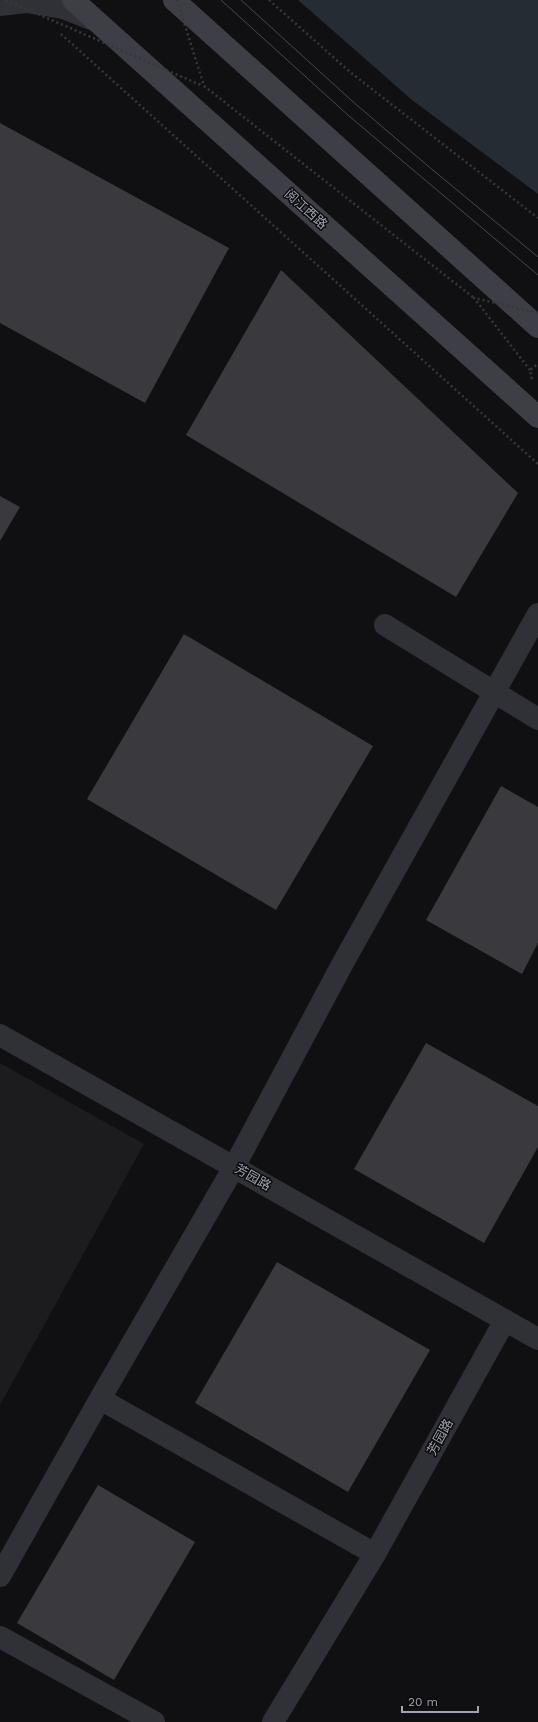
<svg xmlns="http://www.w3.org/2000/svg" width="538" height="1722" font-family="'Work Sans','Noto Sans SC',sans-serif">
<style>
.built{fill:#1c1b1e}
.water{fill:#262c34}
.building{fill:#3a393e}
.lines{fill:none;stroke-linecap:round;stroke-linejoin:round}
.path{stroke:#36383d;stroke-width:2.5;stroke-dasharray:2 3;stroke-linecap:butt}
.minor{stroke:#303136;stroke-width:22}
.tertiary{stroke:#303136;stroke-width:22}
.secondary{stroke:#3e3f46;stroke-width:22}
.tram{stroke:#47484f;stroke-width:1}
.path-bridge{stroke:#36383d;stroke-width:2.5;stroke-dasharray:2 3;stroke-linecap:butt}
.labels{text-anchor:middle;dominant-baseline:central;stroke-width:3;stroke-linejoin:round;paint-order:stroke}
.street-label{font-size:13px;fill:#a0a4b2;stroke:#0b0a0c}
</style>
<rect width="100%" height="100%" fill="#100f11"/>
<path class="built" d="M0 1063 144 1144 0 1405Z"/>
<path class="water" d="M298 0H538V194L412 100Z"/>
<path class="building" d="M0 123 229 248 145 403 0 323Z
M281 270 518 493 456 597 186 435Z
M0 496 20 507 0 541Z
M184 634 373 746 276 910 87 799Z
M501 786 538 807V943L522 974 426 920Z
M426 1043 538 1106V1147L484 1243 354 1169Z
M277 1262 430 1350 348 1492 195 1403Z
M98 1485 195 1542 114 1680 17 1623Z"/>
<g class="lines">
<path class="path" d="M269 0 350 72 538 218
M61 34 538 464
M532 379 530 370 538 364"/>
<path class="minor" d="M0 5 26 2 63 8 94 20
M385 625 538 719
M375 1554 100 1399 234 1167 344 961 538 614
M0 1576 100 1399
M0 1637 154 1722
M273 1722 375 1554 505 1320"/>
<path class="tertiary" d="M0 1035 538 1339"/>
<path class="secondary" d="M73 0 538 417
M174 0 538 327"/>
<path class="tram" d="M221 0 349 116 538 275
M241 0 351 100 428 166 538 257"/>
<path class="path-bridge" d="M6 0 203 86
M177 0 204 86 474 298
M530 370 474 298 538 313"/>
</g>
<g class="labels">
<g class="street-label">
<text transform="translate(306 209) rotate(42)">阅江西路</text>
<text transform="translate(253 1177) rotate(30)">芳园路</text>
<text transform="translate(440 1437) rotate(-61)">芳园路</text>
</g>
</g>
<path d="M402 1706v6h76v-6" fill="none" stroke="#a0a4b2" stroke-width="2"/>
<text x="408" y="1706" font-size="12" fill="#a0a4b2" stroke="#0b0a0c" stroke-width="3" paint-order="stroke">20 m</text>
</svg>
